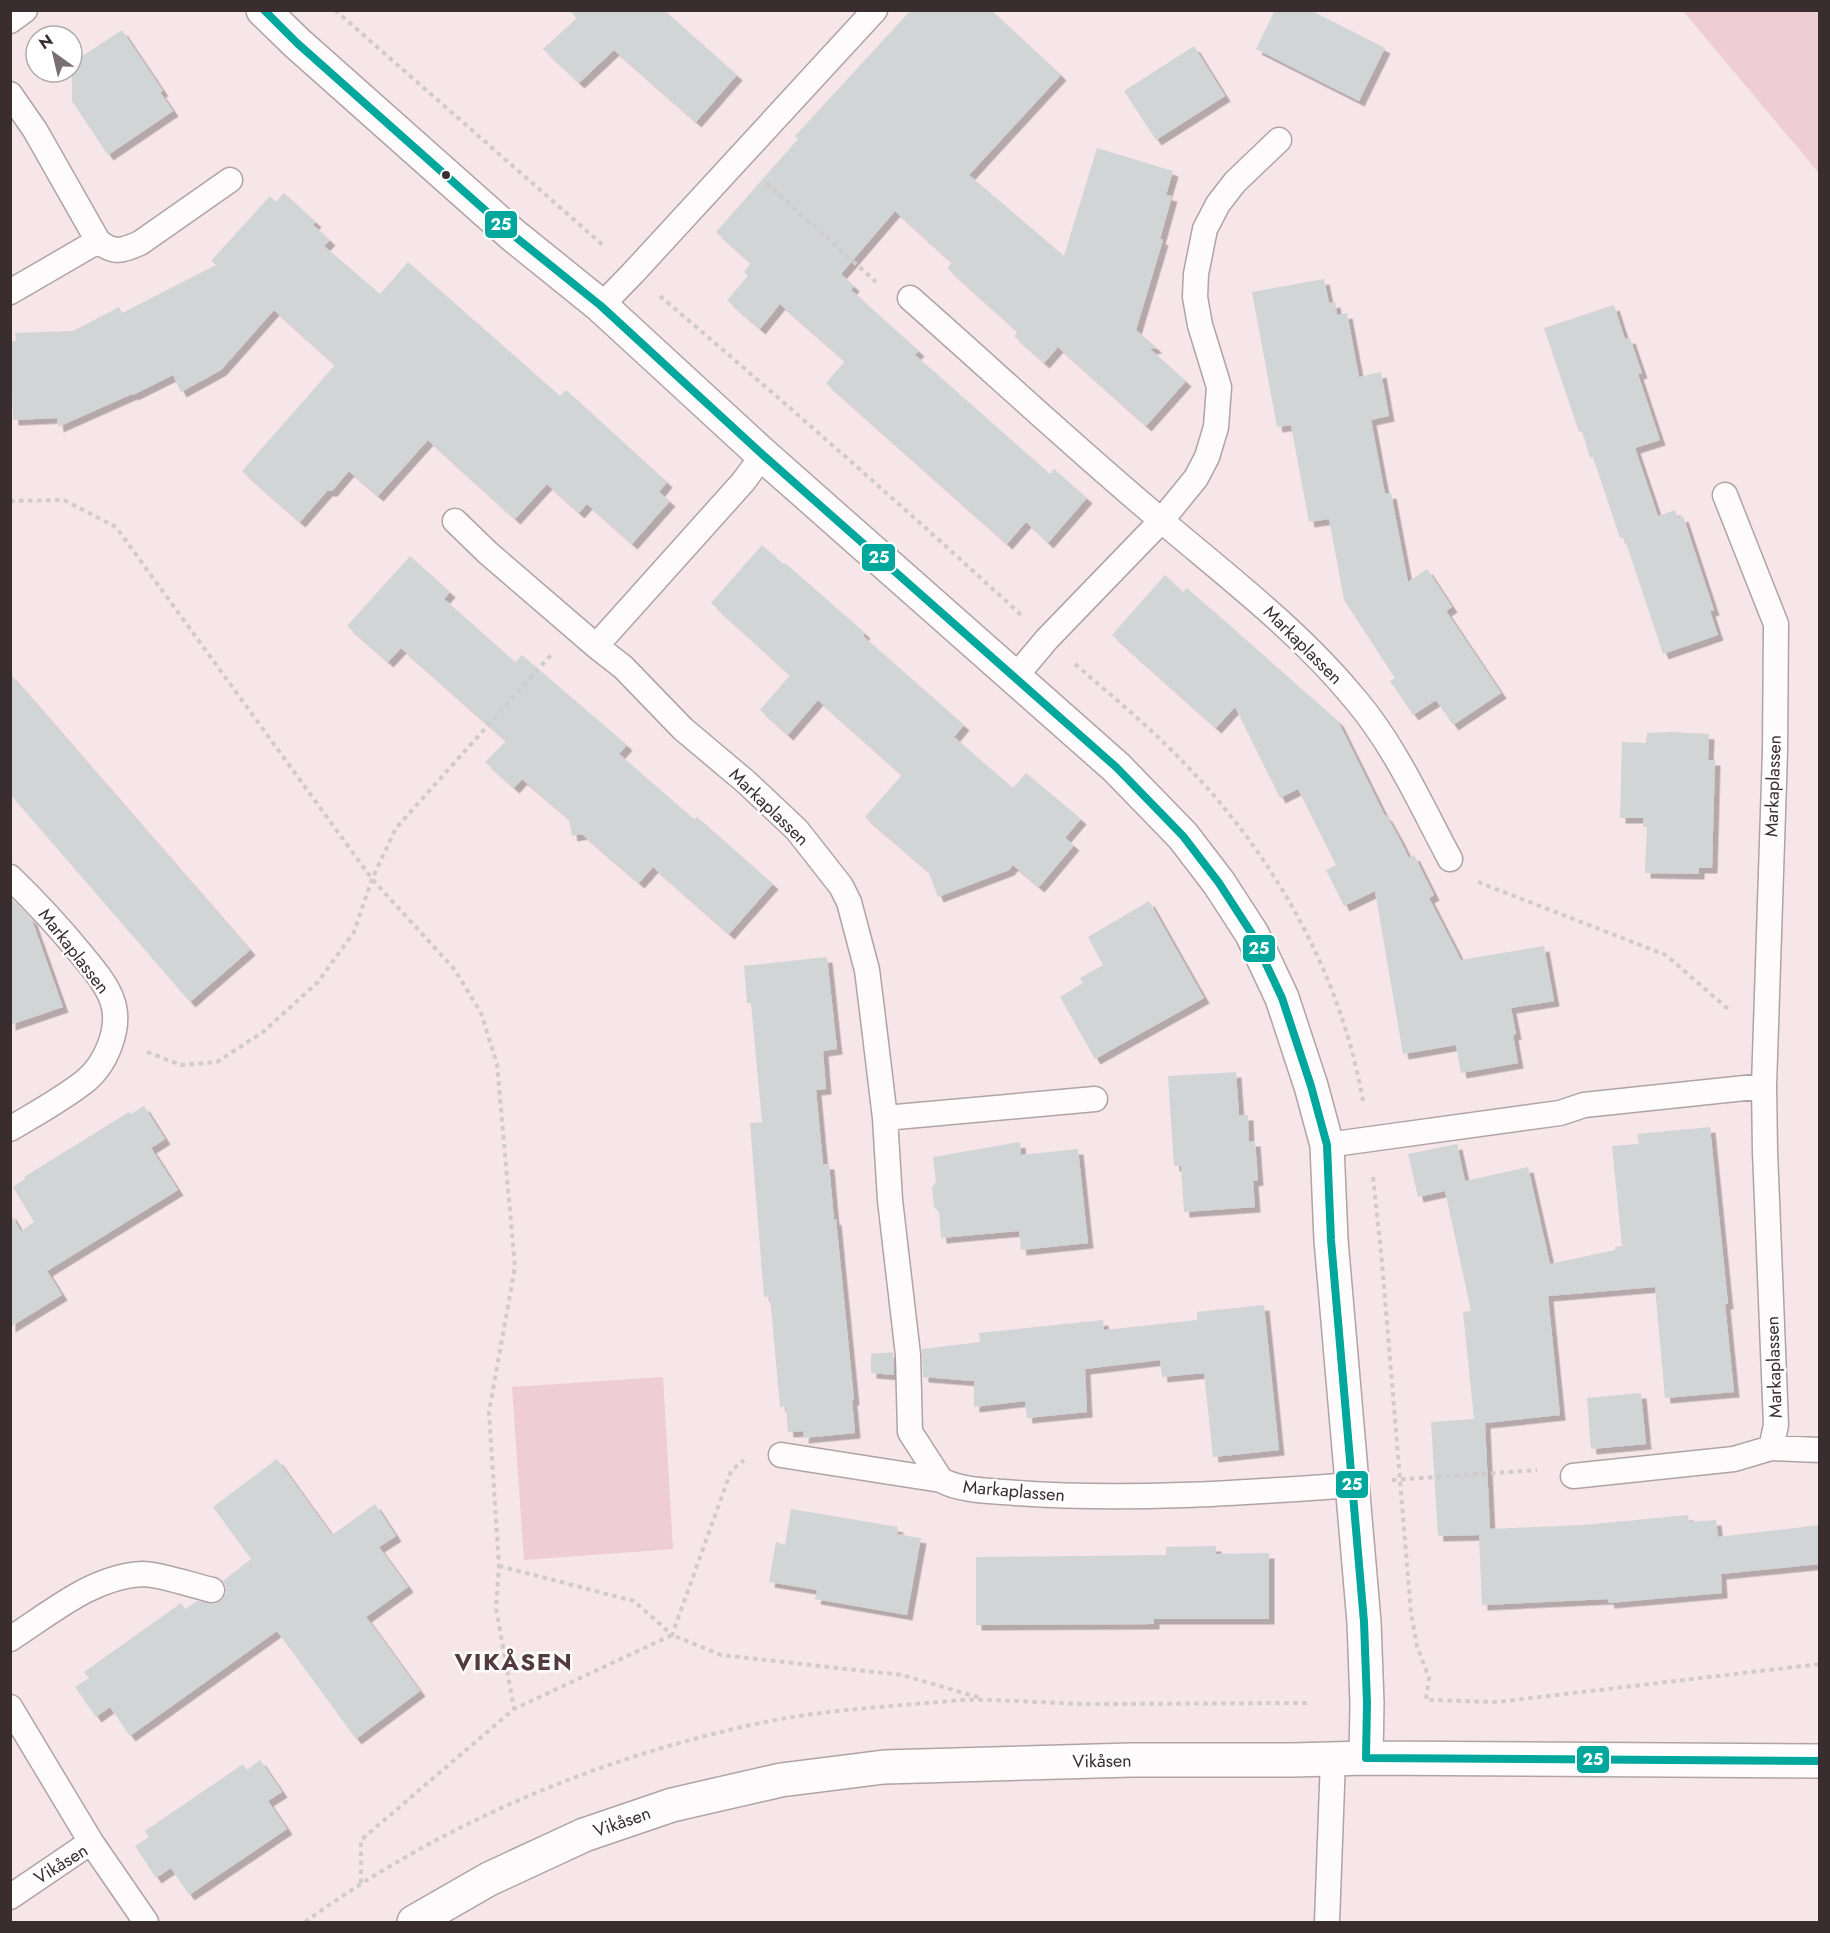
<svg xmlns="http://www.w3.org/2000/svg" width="1830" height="1933" font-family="Jost,sans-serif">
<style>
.green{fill:#eecdd5}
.building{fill:#d2d5d5;filter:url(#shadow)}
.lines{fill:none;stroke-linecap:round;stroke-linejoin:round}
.service-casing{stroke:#b0a3a6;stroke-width:27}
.tertiary-casing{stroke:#b0a3a6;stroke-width:36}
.path{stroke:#d1cbcc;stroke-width:4;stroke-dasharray:4.5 4.5;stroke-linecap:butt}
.service{stroke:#fefbfc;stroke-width:24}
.tertiary{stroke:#fefbfc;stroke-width:33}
.bus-1-casing{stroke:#fff;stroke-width:12}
.bus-1{stroke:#00a79d;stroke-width:8}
.bus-dot{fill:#392d30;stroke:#fff;stroke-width:2}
.labels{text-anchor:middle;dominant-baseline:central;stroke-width:5;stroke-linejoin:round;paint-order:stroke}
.street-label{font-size:18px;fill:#392d30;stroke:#fff}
.district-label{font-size:24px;font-weight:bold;letter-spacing:1.5px;fill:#523a40;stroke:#fff}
.line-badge{stroke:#fff;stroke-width:2}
.badge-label{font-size:16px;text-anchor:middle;font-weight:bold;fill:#fff}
</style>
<defs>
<filter id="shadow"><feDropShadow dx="5.5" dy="5.5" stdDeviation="0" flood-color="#0004"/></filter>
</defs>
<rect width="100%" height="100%" fill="#f6e5e9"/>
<path class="green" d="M1683 11H1819V173Z
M663 1377 673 1549 524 1560 512 1387Z"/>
<path class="building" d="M569 10H664L737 75 696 122 614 50 579 83 543 49 577 18Z
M911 10H991L1061 75 969 175 1064 256 1097 148 1173 171 1166 195 1172 196 1160 239 1163 240 1136 330 1157 348 1150 349 1186 381 1146 426 1058 347 1044 363 1014 336 1018 332 947 268 952 263 895 211 841 274 854 286 851 290 919 351 915 355 1050 474 1054 469 1087 498 1048 543 1026 522 1007 544 826 383 845 361 780 304 760 329 727 300 748 276 744 272 751 263 716 232 798 139 795 136Z
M1275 10H1310L1385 48 1359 101 1256 49Z
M122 30 163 91 160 92 173 111 108 155 72 101V63Z
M1194 46 1225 96 1156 140 1124 91Z
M284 193 316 222 313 225 330 240 324 246 380 294 408 262 560 396 566 390 667 482 659 492 670 501 632 544 587 504 579 513 547 484 515 519 428 440 378 496 349 471 332 491H327L300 522 242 471 335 365 274 310 221 370 181 392 173 375 133 395 132 394 58 427 57 418 13 420 10 341H16L15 333 73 331 119 307 122 313 216 265 211 261 270 196 276 202Z
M1324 279 1329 303 1335 302 1337 315 1347 313 1359 377 1381 372 1389 416 1371 420 1385 494 1391 493 1408 582 1427 569 1452 607 1446 611 1501 693 1453 725 1436 700 1413 715 1390 681 1395 678 1344 600 1329 519 1309 522 1291 425 1277 427 1252 292Z
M1614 305 1625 339 1630 338 1642 373 1638 374 1660 440 1635 448 1658 516 1675 510 1678 518 1683 516 1714 610 1710 611 1718 635 1663 654 1624 537 1620 538 1593 457 1590 458 1582 431 1579 432 1544 328Z
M762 545 783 564 785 563 865 633 863 636 964 725 954 737 1013 788 1026 773 1081 819 1065 838 1074 845 1039 887 1013 865 1009 870 938 897 928 871 865 817 902 775 818 700 788 735 760 710 790 675 711 603Z
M410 556 450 592 444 599 515 662 522 655 627 745 619 754 694 819 697 817 773 884 729 934 653 867 639 883 582 834 572 836 569 819 522 779 514 788 485 762 506 741 401 648 388 662 347 626Z
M1165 575 1183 592 1187 588 1338 721 1385 816 1386 815 1398 836 1409 858 1414 855 1434 895 1429 898 1461 960 1544 946 1554 1001 1511 1008 1516 1034 1513 1035 1518 1063 1461 1073 1456 1045 1403 1054 1375 891 1344 906 1326 870 1336 865 1298 789 1280 798 1235 707 1216 728 1112 635Z
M10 674 250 950 190 1002 10 794Z
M1671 732 1709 734 1708 760H1715L1712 868H1699V874L1645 873 1647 827H1643V818H1620L1622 742 1646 743 1647 733Z
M10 897 32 920 63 1007 10 1025Z
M1149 901 1204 998 1095 1059 1060 997 1083 983 1080 978 1103 965 1088 937Z
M827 957 837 1049 823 1051 826 1089 816 1090 823 1164H829L834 1220 836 1219 854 1400H852L855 1433 803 1438 804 1431 788 1432 786 1406 780 1407 770 1296 764 1297 750 1123 762 1122 751 1003H747L744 966Z
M1236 1072 1239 1115H1248L1249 1141H1255L1258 1180 1253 1181 1255 1207 1184 1212 1181 1166H1174L1168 1076Z
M144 1106 165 1139 151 1148 178 1190 47 1271 62 1295 10 1327V1213L21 1231 34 1222 13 1187 25 1179 24 1177 129 1112 131 1114Z
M1710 1127 1728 1304H1725L1734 1392 1665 1398 1655 1287 1548 1296 1560 1415 1485 1423 1490 1529 1583 1525 1688 1515 1689 1522 1716 1520 1718 1537 1820 1525V1564L1721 1574 1722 1593 1609 1603 1608 1599 1482 1605 1479 1535 1438 1536 1431 1422 1474 1419 1463 1312 1471 1311 1445 1191 1418 1197 1408 1154 1457 1144 1465 1181 1528 1167 1550 1264 1615 1250V1247L1622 1246 1612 1146 1639 1144 1637 1134Z
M1020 1142 1021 1155 1078 1149 1088 1243 1021 1250 1019 1231 941 1238 939 1212 934 1207 932 1187 936 1182 933 1157Z
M1264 1305 1279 1450 1213 1457 1204 1373 1162 1377 1160 1360 1085 1369 1087 1412 1027 1418 1025 1401 974 1407V1381L923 1377 922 1349 980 1342 979 1333 1103 1320 1104 1330 1197 1320V1312Z
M893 1352 894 1375 871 1373V1354Z
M1641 1393 1646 1444 1591 1449 1587 1398Z
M277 1459 332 1535 375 1504 396 1536 379 1547 408 1587 366 1617 420 1691 356 1739 277 1631 130 1736 110 1707 96 1717 75 1687 89 1678 84 1672 181 1603 185 1609 197 1601 215 1604 222 1600 226 1593V1587L223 1581 251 1559 213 1507Z
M791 1509 898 1527 897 1534 921 1538 907 1615 815 1599 817 1590 769 1582 776 1542 785 1545Z
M1216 1546V1554L1269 1553V1619H1154V1624L976 1625V1557L1166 1555V1547Z
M260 1760 282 1792 268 1801 287 1829 189 1895 171 1868 156 1878 135 1846 149 1837 145 1831 243 1764 247 1770Z"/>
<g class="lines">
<defs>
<path id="service" d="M10 21 25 10
M10 94 35 130 98 241C114 254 122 251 140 243L230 180
M10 292 98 241
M910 298C994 372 1076 449 1162 521 1228 577 1299 631 1355 699 1395 746 1421 805 1450 859
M601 306 633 273 875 10
M455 521 488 553 596 646 623 667 683 729 746 782 797 830 841 886 849 902 867 970 872 1010 885 1118 890 1200 908 1355 910 1432 941 1480C960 1491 994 1491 1016 1493 1129 1501 1240 1493 1353 1485
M596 646 743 482 763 455
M1015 677 1047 639 1161 521 1196 478 1207 457 1216 427 1219 387 1200 325 1195 297 1196 274 1205 229 1218 204 1235 182 1279 140
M10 877C36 902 59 927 82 955 93 969 106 983 112 1000 122 1027 106 1065 84 1082 61 1100 35 1114 10 1129
M885 1118 1095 1099
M1327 1145 1560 1113 1584 1105 1764 1086
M1771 1448 1820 1450
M781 1455 941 1480
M1573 1476 1734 1459 1771 1448 1776 1425 1765 1151 1764 1086 1775 751 1776 624 1725 495
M10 1639C51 1613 93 1576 143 1574 159 1574 195 1586 212 1590
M10 1707 91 1842
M10 1897 91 1842 146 1922
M1327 1922 1333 1759"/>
<path id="tertiary" d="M263 10 297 43 513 235 601 306 763 455 1116 767 1183 836 1219 883 1252 934 1282 998 1311 1086 1327 1145 1331 1240 1364 1622 1367 1703 1366 1758
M414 1922 489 1879 584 1835 672 1805 781 1780 884 1767 1132 1760H1293L1366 1758 1820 1761"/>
</defs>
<use href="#service" class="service-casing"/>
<use href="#tertiary" class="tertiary-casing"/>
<path class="path" d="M335 10 605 247
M766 183 876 282
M660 296C782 400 903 506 1021 615
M10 501 64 500 116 527 372 879 455 970 481 1013 497 1064 515 1267 489 1412 499 1566 496 1608 514 1709
M1075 664C1113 697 1152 729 1186 765 1275 857 1341 975 1363 1101
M1478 882 1666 955 1728 1009
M147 1052 181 1065 217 1062 263 1032 318 982 354 932 372 879 396 828 551 655
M1373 1177 1382 1262 1411 1613 1417 1646 1429 1678 1426 1700 1497 1702 1820 1664
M1392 1480 1537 1470
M499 1566 634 1601 672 1635 731 1471 744 1460
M361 1883V1840L514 1709 672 1635 721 1655 902 1675 981 1698
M305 1922C418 1840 545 1781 679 1743 719 1732 759 1722 799 1716 853 1708 907 1705 961 1700 1003 1699 1044 1703 1086 1704 1160 1704 1233 1703 1307 1703"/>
<use href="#service" class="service"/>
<use href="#tertiary" class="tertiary"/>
<defs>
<path id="bus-1" d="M264 10 297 43 513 235 601 306 763 455 1116 767 1183 836 1219 883 1252 934 1282 998 1311 1086 1327 1145 1331 1240 1364 1622 1367 1703 1366 1758
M1366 1758 1820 1761"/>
</defs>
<use href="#bus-1" class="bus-1-casing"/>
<use href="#bus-1" class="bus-1"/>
</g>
<circle class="bus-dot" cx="446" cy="175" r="5"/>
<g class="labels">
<g class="street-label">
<text transform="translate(1303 645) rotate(45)">Markaplassen</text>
<text transform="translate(1773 786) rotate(-88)">Markaplassen</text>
<text transform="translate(769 807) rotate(44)">Markaplassen</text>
<text transform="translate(74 951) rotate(52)">Markaplassen</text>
<text transform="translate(1774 1367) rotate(-92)">Markaplassen</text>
<text transform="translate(1014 1491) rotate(5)">Markaplassen</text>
<text transform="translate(1102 1761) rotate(-1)">Vikåsen</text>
<text transform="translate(622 1822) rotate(-19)">Vikåsen</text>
<text transform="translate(61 1864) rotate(-32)">Vikåsen</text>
</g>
<g class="district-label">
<text x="514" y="1661">VIKÅSEN</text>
</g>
</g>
<g class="line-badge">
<rect x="484" y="210" width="34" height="29" rx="6" fill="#00a79d"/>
<rect x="861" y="543" width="35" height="29" rx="6" fill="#00a79d"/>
<rect x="1242" y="934" width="34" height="29" rx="6" fill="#00a79d"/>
<rect x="1335" y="1470" width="34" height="29" rx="6" fill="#00a79d"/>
<rect x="1576" y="1745" width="34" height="29" rx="6" fill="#00a79d"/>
</g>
<g class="badge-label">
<text x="501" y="230">25</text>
<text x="879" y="563">25</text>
<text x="1259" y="954">25</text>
<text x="1352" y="1490">25</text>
<text x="1593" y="1765">25</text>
</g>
<rect width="1830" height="1933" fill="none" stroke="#392d30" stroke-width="24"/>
<g transform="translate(54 54) rotate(326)"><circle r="28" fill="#ffffff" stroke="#b0abac" stroke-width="1.5"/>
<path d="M0-4.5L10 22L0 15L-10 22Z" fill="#7b6d71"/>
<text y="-9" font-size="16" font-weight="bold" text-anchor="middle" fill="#392d30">N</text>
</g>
</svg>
